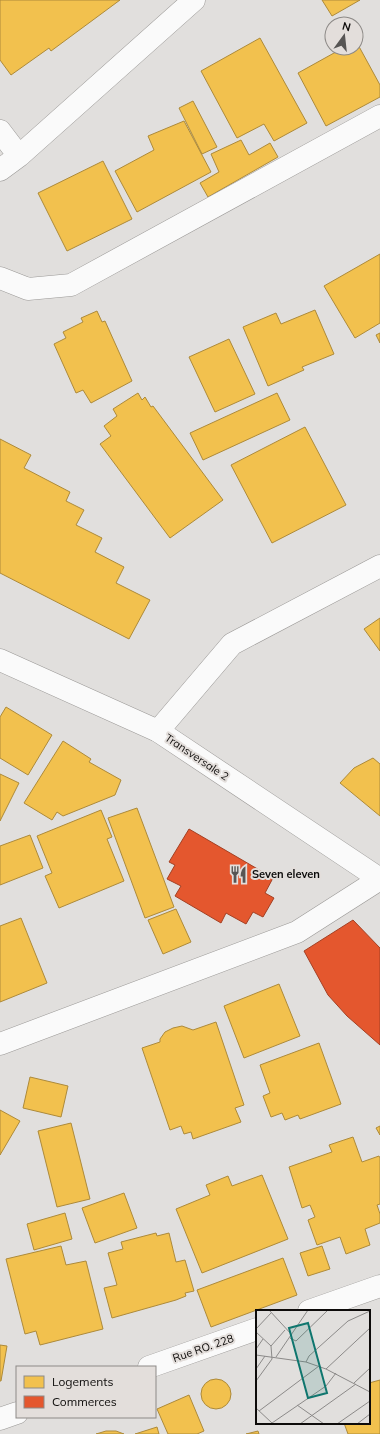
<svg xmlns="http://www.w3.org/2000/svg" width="380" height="1434" font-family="Mulish,sans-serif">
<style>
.homes{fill:#f2c14e;stroke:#ad8a3a}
.shops{fill:#e4572e;stroke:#a44023}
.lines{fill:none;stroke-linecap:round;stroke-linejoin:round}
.minor-casing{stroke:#9a9896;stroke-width:23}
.major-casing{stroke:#9a9896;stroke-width:23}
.minor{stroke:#fafafa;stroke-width:22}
.major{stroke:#fafafa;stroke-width:22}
.labels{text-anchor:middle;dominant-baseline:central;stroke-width:4;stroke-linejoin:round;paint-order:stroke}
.street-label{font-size:11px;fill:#0d0b0a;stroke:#e3dedb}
.poi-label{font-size:11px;font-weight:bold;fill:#0d0b0a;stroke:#e3dedb;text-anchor:start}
.inset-road{fill:none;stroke:#8c8a89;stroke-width:1}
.view{fill:#0f766e;fill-opacity:0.15;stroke:#0f766e;stroke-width:2}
.inset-edge{fill:none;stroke:#0d0b0a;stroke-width:2}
</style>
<rect width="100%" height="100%" fill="#e1dfdd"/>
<path class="homes" d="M0 0H120L51 51 49 48 11 75 0 60Z
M322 0H360L332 16Z
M260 38 307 123 274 141 264 124 237 138 201 71Z
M356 41 380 85V97L326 126 298 73 343 48H356Z
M193 101 217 147 202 154 179 108Z
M184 121 211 172 137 212 115 171 154 150 148 136Z
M241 140 249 155 270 143 278 157 208 197 200 183 219 172 211 154Z
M103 161 132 219 67 251 38 193Z
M380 254V323L355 338 324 286Z
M315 310 334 354 302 367 304 370 268 386 243 327 276 313 281 324Z
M97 311 102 322 105 321 132 381 91 403 83 390 76 393 54 344 66 338 63 332 83 322 81 318Z
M380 333V343L376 335Z
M229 339 255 394 215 412 189 357Z
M138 393 142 400 145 397 151 407 153 406 223 500 170 538 100 444 111 436 104 426 117 416 113 409Z
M277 393 290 420 203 460 190 433Z
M305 427 346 505 272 543 231 465Z
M0 439 31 455 24 468 70 492 66 501 84 510 76 525 102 538 95 552 124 567 116 583 150 600 129 639 0 573Z
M380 618V651L364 629Z
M6 707 52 735 28 775 0 758V717Z
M63 741 91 759 89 762 121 780 115 795 63 816 57 812 52 820 24 803Z
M373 758 380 764V816L340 783 354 768Z
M0 774 19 783 0 821Z
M137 808 174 907 145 918 108 818Z
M101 810 112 837 107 839 124 881 59 908 45 876 52 873 37 836Z
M30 835 43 868 0 885V846Z
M176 909 191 942 163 954 148 920Z
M21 918 47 983 0 1002V926Z
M279 984 300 1036 244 1058 224 1006Z
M216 1022 244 1105 235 1108 241 1122 193 1139 191 1132 184 1134 181 1126 170 1130 142 1048 160 1042V1039L165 1032 173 1028 182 1026 193 1030Z
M319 1043 341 1104 300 1119 298 1115 285 1120 282 1113 271 1117 263 1096 270 1093 260 1065Z
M30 1077 68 1086 61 1117 23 1108Z
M0 1110 20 1121 0 1155Z
M71 1123 90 1199 57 1207 38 1131Z
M380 1126V1135L376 1128Z
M353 1137 362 1162 379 1156 380 1158V1204L377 1205 380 1214V1223L365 1229 370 1245 346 1254 340 1237 317 1245 308 1220 315 1217 310 1205 302 1208 289 1167 332 1152 329 1145Z
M262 1175 288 1239 202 1273 176 1209 210 1195 206 1185 228 1176 232 1186Z
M124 1193 137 1228 95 1243 82 1208Z
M65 1213 72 1239 34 1250 27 1224Z
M156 1233 157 1236 169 1233 176 1262 185 1260 194 1291 185 1293 186 1296 176 1300 112 1318 104 1288 117 1285 108 1253 123 1249 121 1242Z
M61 1246 66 1265 86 1261 103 1329 40 1345 36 1331 25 1334 6 1259Z
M322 1246 330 1269 308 1276 300 1253Z
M283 1258 297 1295 211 1327 197 1290Z
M0 1345 7 1346 1 1381H0Z
M201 1394a15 15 0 1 1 30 0a15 15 0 1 1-30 0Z
M380 1380V1434H348L344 1423H369V1383Z
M189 1395 204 1431 197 1434H168L157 1409Z
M157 1427 159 1434H135Z
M106 1431H116L124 1434H96Z
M258 1431 259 1434H246Z"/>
<path class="shops" d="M189 829 273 878 265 893 274 898 263 917 253 912 246 924 226 913 221 923 175 896 181 886 167 879 175 865 169 862Z
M353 920 380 948V1045L347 1016 328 995 304 951Z"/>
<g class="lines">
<defs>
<path id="minor" d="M0 131 19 156
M0 170 19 156 194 0
M0 278 28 289 71 285 380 116
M158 731 232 644 380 566
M0 1044 297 932 380 879
M309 1311 380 1286
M149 1367 257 1329
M0 1419 17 1413"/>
<path id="major" d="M0 660 158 731 380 879"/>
</defs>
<use href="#minor" class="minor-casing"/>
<use href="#major" class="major-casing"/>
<use href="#minor" class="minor"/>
<use href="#major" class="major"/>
</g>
<defs>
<symbol id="restaurant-bare" viewBox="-9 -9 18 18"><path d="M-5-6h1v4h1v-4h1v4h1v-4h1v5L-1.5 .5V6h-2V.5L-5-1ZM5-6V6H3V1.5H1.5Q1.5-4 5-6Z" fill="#575554" stroke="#e3dedb" stroke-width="2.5" paint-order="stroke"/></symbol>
</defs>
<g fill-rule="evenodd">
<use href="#restaurant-bare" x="226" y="862" width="25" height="25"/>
</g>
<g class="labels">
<g class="street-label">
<text transform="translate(197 757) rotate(34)">Transversale 2</text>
<text transform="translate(203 1348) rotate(-19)">Rue RO. 228</text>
</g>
<g class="poi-label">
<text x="252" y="874">Seven eleven</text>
</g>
</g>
<g transform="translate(256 1310)">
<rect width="114" height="114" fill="#e1dfdd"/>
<path class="inset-road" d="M13 0 36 25M0 19 15 3M0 22 15 36 29 20M34 28 40 31 72 0M0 39 7 29M0 45 50 52 70 59 114 82M20 47 52 0M50 52 53 46 92 11 114 1M0 59 9 46M70 59 114 18M0 71 16 49 15 36M98 73 114 58M41 95 68 114M0 98 16 113M3 101 63 56M16 113 70 76 80 63M44 114 100 74M81 114 114 91M101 114 114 104"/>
<path class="view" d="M52 13 71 83 52 88 33 18Z"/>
<rect width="114" height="114" class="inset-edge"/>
</g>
<rect x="16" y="1366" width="140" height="52" fill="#e3dedb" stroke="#8d8a87"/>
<rect x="24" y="1376" width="20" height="12" fill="#f2c14e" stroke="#8d8a87"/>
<text x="52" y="1386" font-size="12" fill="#0d0b0a">Logements</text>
<rect x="24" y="1396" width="20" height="12" fill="#e4572e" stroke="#8d8a87"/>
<text x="52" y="1406" font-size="12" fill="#0d0b0a">Commerces</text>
<g transform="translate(344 36) rotate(15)"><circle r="19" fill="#e3dedb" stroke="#8d8a87"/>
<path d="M0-3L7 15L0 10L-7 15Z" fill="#575554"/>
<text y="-6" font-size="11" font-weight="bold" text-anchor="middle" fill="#0d0b0a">N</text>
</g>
</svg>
